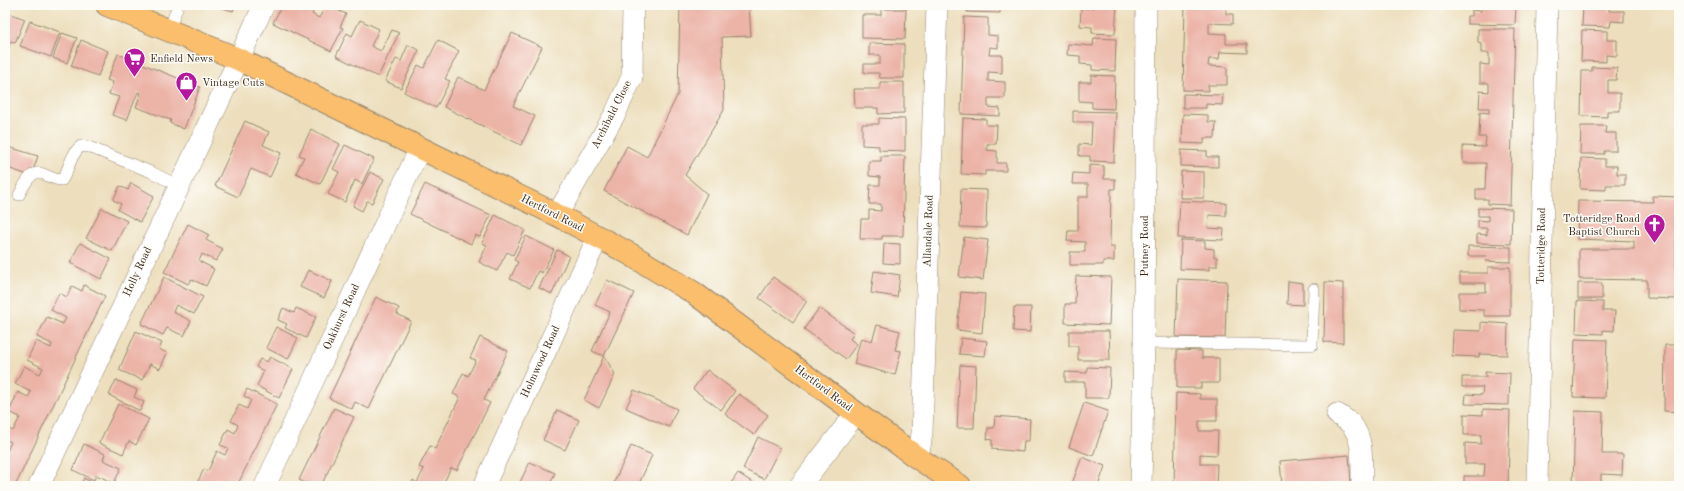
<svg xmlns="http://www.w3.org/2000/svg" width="1684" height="491" font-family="'Old Standard TT',serif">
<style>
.building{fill:#ecb3a7}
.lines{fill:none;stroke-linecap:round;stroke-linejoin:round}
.service-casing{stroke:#94846e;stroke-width:12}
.minor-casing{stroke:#94846e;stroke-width:22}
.primary-casing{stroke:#94846e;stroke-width:24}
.service{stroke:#fff;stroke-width:11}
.minor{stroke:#fff;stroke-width:21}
.primary{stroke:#fabe6d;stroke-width:22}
.labels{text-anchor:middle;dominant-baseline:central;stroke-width:3;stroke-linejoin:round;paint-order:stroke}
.poi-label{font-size:11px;fill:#3b2a1e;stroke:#fdfcf7;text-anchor:start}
.street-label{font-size:11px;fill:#3b2a1e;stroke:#fdfcf7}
</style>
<rect width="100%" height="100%" fill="#fdfcf7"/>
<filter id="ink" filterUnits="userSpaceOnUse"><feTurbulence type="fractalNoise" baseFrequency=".025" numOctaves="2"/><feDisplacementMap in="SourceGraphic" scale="8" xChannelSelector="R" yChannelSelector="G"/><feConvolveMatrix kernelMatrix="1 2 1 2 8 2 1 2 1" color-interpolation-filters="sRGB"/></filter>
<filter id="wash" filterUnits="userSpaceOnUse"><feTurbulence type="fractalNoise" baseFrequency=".012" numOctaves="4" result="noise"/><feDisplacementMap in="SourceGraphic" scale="16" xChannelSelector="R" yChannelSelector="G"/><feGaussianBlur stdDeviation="0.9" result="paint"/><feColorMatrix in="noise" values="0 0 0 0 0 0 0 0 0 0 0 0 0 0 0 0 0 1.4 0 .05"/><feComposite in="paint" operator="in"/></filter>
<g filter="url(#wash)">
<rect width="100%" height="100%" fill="#eddfbd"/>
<g id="blocks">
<path class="building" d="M212 5H235L233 11Z
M282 5H316L312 14 319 18 326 5 346 14 340 27 343 28 331 51 273 23Z
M680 5H749L751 36 722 37 724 110 685 175 707 194 687 235 604 191 627 146 647 157 678 94Z
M967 5H1000V13L967 12Z
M1093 5H1117L1115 34 1092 33V27L1080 26 1081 8H1093Z
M1185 5H1226V14H1233V24L1209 23V33L1226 34V44H1247V53L1220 52 1219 59H1209L1208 66 1227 67V85H1208L1209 91 1183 90Z
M1481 5H1516L1515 25 1467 24V16H1472V10L1481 11Z
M1583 5H1609V11H1624V22L1611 21 1610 27 1582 26Z
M881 9H906L905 39 862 38V15H881Z
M5 12 25 19 15 43 11 41 5 56Z
M964 17 988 18V35L998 36V48L990 47 989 55H1002V73L988 72V81L1005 82V98H988V107L1000 108V116L961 114Z
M360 20 379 29 371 46 381 51 392 30 399 33 378 77 336 56 347 33 352 36Z
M30 21 60 32 51 57 20 46Z
M1478 29H1515L1510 205 1488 204V199H1476V189H1485L1486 163H1463V146L1485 147 1486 137H1479L1480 112 1489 113V108H1479L1480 91 1489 92V83H1480V64L1489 65V53H1481V44L1478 43Z
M1582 30 1607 31V40H1617V56L1606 55V62L1581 61Z
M62 33 77 38 67 63 53 58Z
M512 33 542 47 513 106 535 116 521 145 444 107 458 77 484 90Z
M1094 38 1116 39 1115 71 1092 70V65L1080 64V56L1067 55 1068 44 1093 46Z
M81 40 108 51 98 76 71 66Z
M438 40 459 51 445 79 450 81 436 108 404 92 418 65 424 68Z
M869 43 904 44V78H880L879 73H864V64H880V55H869Z
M408 45 419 50 401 88 385 81 396 59 401 61Z
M118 54 200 87 184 129 170 123 171 120 136 107 141 93 138 92 127 120 112 115 119 97 109 94 113 82 107 80Z
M1592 67 1617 68 1616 80H1608V93H1620V111H1607V117L1581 116 1582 71H1592Z
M1091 75 1115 76 1114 109 1092 108V102L1079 101V82H1091Z
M880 82H904V113L878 114V108H855L854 89H880Z
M1183 94 1223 95 1222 105 1206 104V108H1183Z
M1073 111 1116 112 1114 162 1090 161V156H1079V144L1091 145 1092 122H1073Z
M1183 114 1208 115V122H1216L1215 138H1204V144L1182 143Z
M879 118 905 119V151L879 150V146L862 145V124H879Z
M963 118 986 119V125H997L996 144H987V150L997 151V163H1006V171H985V175L961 174Z
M245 121 269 132 263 145 281 153 270 177 251 169 238 197 215 186Z
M1581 126H1606L1605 133H1616V151H1604V154H1580Z
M311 129 340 144 320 184 296 173 304 157 299 155Z
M345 145 374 159 362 184 355 180 345 202 328 194 339 172 333 169Z
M5 146 38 156 31 176 5 167Z
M1181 150 1207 151V157H1218V167L1181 166Z
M881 156H905L903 236H882V239H860L861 219H869V210L881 211V204H869L870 185H880V177L869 176V161H881Z
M1581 158 1605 159V166H1617V174H1625V185H1606V190L1580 189Z
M1089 165 1104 166V179H1115V189H1111L1110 247H1114V261H1103V265H1070V252H1085V242L1067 241 1068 231H1078V197H1088V184H1072L1073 173 1089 174Z
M1181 171 1204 172V198H1180Z
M370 172 384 179 372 203 367 201 362 211 353 206Z
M131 183 154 196 140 222 118 210 121 204 113 200 120 186 128 190Z
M425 184 491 215 480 237 475 235 471 244 410 214Z
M961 189 987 190 986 228 960 227Z
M1652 196 1679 197V239H1676V299L1647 298V280L1579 279V249H1634V241L1577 239 1578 201 1653 202Z
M1180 201 1226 203V216L1209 215 1208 228 1224 229 1223 240 1178 238Z
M102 208 127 221 112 251 86 238Z
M1478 208 1512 209 1511 244 1477 243V234L1487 235V228H1478V220L1488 221V216H1478Z
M495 215 525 230 513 255 507 252 497 271 479 262 487 245 482 243Z
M188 224 209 235 206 240 223 249 216 261 202 254 199 261 214 269 206 286 191 279 188 284 164 272Z
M526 236 554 250 542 273 538 271 530 288 510 279 518 262 514 260Z
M964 237 988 240 983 280 959 277Z
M1181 240 1205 241V248L1214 249V257H1217V266H1209V270L1180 269Z
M80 243 111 259 101 279 70 263Z
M884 243 900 244V264L883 263Z
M1468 246 1511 247V262L1485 261 1486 256H1468Z
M557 250 569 256 552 294 539 288Z
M1488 267H1510V316H1484V310L1459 309V292H1486V283H1460V273H1488Z
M308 270 332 281 324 298 300 287Z
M874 271 900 275 897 297 871 293Z
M1076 276 1111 277 1109 325 1065 323V304H1075Z
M164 277 203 297 194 314 176 305 173 312 191 321 184 336 167 328 163 335 141 324Z
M773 277 807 301 793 322 759 298Z
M1178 279 1227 281 1225 338 1176 337Z
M607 280 634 293 604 356 592 351 610 312 595 305Z
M1288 281 1303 283V305L1287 304Z
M1325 282 1343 283V343L1324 342Z
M1578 283H1602V299H1578Z
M84 285 105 296 15 486H5V450L7 451 11 442 5 439V427L13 431 20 417 9 412 18 392 28 397 31 392 15 384 24 366 40 374 43 368 27 360 36 341 51 348 52 344 37 337 47 317 63 324 66 318 51 310 59 293 67 297 72 286 82 291Z
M961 292 985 294 982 333 957 330Z
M376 297 399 308 397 314 411 321 369 409 355 402 352 409 329 398Z
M1577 301 1603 302V311H1615L1614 331 1603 330V334L1576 333Z
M1014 307H1031L1030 332 1013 331Z
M283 308 294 313 296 308 316 317 306 338 285 328 287 324 278 320Z
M819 308 854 333 850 339 857 344 846 359 804 329Z
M1481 322 1508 324 1507 355 1479 354V357L1452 356 1453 330 1481 331Z
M877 325 900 331 895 350 901 351 895 375 854 364 861 338 872 341Z
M276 327 298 338 288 359 266 348Z
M136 331 162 343 159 349 167 353 160 369 150 364 142 380 119 370Z
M1069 331H1109L1110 360H1078V346H1069Z
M480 337 508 351 484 400 490 403 457 470 451 468 442 486H410L413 480 417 483 424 469 419 467 430 446 435 449 460 397 453 394 463 373 468 376 476 360 470 358Z
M961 338 987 341 985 356 959 354Z
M1575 339 1607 340 1605 398 1573 397Z
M1665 345H1679V412L1664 411Z
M1177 350 1202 351V358H1219V383H1201V388H1177Z
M604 356 615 374 599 408 584 400Z
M270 357 293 369 279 398 257 386 264 371 256 367 260 359 267 362Z
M960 365 976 366 974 428H957Z
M1087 367 1110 368 1109 398H1085V382H1065V372L1087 373Z
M707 370 735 391 721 410 693 389Z
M1485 372 1510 373 1509 405 1465 404 1466 394 1482 395 1483 387H1462V377H1486Z
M116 380 137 390 134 397 144 402 140 411 109 395Z
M247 389 277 404 237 486 196 485 204 469 208 471 217 451 225 455 228 448 220 445 228 429 235 433 238 425 231 421 239 405 247 409 251 400 244 396Z
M634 390 677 409 669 427 626 408Z
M1176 393 1200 394V399H1217V421H1199V431H1218L1217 455 1200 454V464H1217L1216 486H1174Z
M739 394 768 415 754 435 725 414Z
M1084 403 1108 411 1093 456 1069 447Z
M118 404 149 419 136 445 129 441 123 454 99 443Z
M334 408 354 417 321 486H312L299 480Z
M1483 409 1510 410 1508 486H1464V476H1484L1485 464H1465V443L1481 444V435H1464V414L1483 415Z
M557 410 579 420 565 450 543 440Z
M1575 411 1603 412 1602 454H1623L1622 475 1601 474V486H1573Z
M995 416 1030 419 1029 441H1024L1023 452 992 449V440L987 439 988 428H994Z
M758 437 780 448 764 479 743 469Z
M84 444 105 454 103 460 121 468 114 483 96 475 94 480 73 470Z
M631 446 652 455 638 486H623L614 482Z
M1349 455 1351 483 1307 486H1282L1280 461Z
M1082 457 1105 466 1098 486H1071Z
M530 462 555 473 549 486H518Z
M738 473 758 486H729Z
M84 478 98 486H80Z"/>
</g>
</g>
<g filter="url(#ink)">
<use href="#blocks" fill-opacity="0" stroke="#94846e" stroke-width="1"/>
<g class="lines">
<defs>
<path id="service" d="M169 30 177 8
M19 195C23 188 30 171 40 173 48 175 53 180 62 180 69 170 71 153 81 146L89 147 151 172 179 186
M1144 343 1312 345 1314 289"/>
<path id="minor" d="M557 215 615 114 632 77 633 5
M1337 414C1342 417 1348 421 1352 425 1365 442 1361 466 1362 486
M915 456 920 447 922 433 937 5
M39 486 264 5
M265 486 420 148
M484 486 598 237
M800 486 856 413
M1141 486 1144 343 1146 5
M1537 486 1547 5"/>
<path id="primary" d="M107 5 238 59 557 215 630 254 694 293 856 413 915 456 960 486"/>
</defs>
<use href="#service" class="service-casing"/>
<use href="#minor" class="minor-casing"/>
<use href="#primary" class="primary-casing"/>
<use href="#service" class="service"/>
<use href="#minor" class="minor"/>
<use href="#primary" class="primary"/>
</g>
</g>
<defs>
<symbol id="supermarket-pin" viewBox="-11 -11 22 30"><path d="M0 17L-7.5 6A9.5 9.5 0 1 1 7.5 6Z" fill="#b5179e" stroke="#fdfcf7"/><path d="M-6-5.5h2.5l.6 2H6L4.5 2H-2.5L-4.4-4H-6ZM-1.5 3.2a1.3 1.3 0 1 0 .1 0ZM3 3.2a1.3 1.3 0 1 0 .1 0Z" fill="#fff"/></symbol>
<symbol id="shop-pin" viewBox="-11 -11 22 30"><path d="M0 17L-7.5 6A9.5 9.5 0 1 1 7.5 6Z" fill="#b5179e" stroke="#fdfcf7"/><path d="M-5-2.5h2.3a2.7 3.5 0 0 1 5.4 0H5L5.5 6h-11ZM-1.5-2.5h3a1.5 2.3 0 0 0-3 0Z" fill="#fff"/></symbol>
<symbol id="church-pin" viewBox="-11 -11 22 30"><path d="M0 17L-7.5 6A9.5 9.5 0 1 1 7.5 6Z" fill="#b5179e" stroke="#fdfcf7"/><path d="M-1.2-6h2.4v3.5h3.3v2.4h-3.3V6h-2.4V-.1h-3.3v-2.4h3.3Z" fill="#fff"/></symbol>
</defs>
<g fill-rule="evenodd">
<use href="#supermarket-pin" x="122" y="46" width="25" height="34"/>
<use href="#shop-pin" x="174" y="70" width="25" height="34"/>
<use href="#church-pin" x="1642" y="212" width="25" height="34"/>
</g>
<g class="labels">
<g class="poi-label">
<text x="150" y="59">Enfield News</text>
<text x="202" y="83">Vintage Cuts</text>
<text x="1640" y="219" text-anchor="end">Totteridge Road<tspan x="1640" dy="13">Baptist Church</tspan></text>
</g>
<g class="street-label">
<text transform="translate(612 115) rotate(-63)">Archibald Close</text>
<text transform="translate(552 214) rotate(27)">Hertford Road</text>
<text transform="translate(929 231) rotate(-88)">Allandale Road</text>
<text transform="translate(1145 246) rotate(-90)">Putney Road</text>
<text transform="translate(1542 246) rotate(-89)">Totteridge Road</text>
<text transform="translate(138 272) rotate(-65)">Holly Road</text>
<text transform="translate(342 317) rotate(-65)">Oakhurst Road</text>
<text transform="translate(541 362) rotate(-65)">Holmwood Road</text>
<text transform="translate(823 389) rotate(37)">Hertford Road</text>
</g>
</g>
<rect width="1684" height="491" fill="none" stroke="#fdfcf7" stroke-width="20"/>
</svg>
